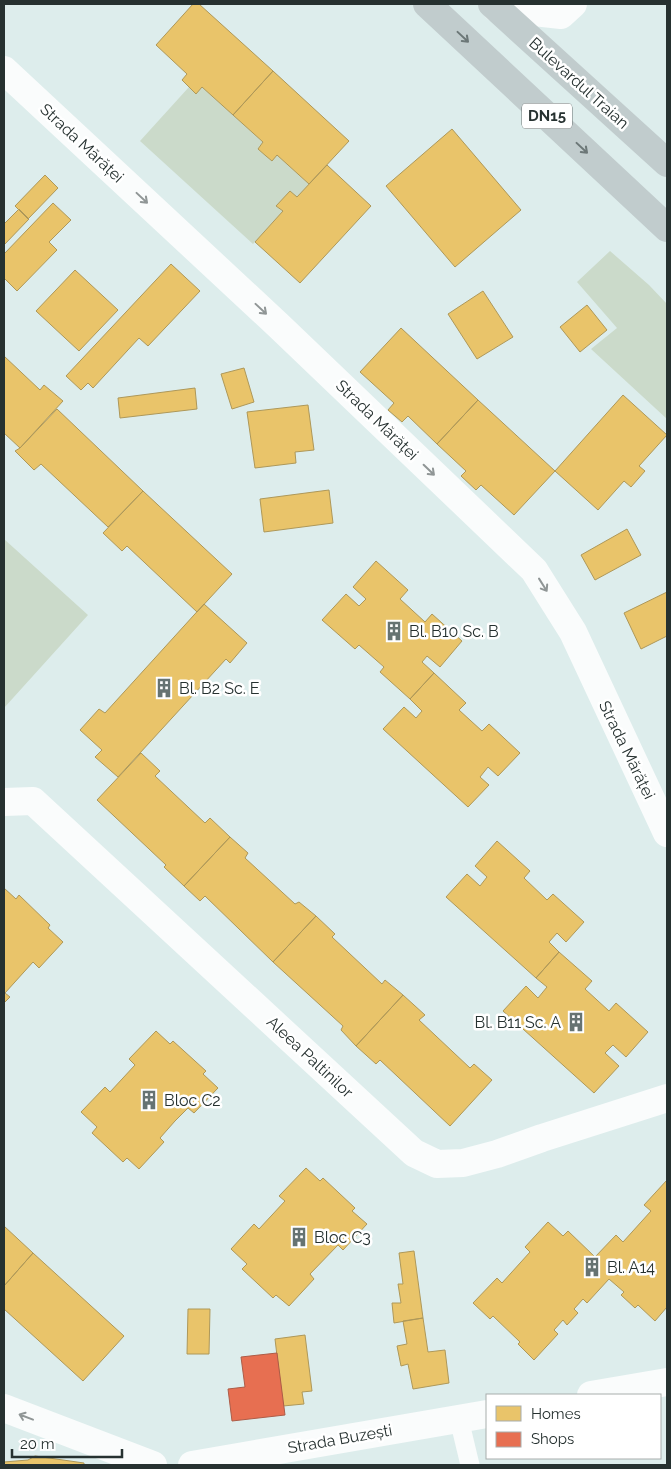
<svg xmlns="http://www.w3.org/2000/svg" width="671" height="1469" font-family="Raleway,sans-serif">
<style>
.green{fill:#cbdaca}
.homes{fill:#e9c46a;stroke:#ae9859}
.shops{fill:#e76f51;stroke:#ad5c47}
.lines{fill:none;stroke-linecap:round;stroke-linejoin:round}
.service{stroke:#fafcfc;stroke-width:19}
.minor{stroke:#fafcfc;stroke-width:28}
.primary{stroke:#c1cccd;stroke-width:28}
.oneway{stroke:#6c7777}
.oneway2{stroke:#909696}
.labels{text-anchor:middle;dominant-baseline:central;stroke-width:5;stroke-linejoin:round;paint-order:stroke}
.shield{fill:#fff;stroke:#676f6e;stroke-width:1}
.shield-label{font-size:15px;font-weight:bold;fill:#263130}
.street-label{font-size:16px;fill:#263130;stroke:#fff}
.poi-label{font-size:16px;fill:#263130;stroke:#fff;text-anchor:start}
</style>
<rect width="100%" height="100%" fill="#ddedec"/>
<path class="green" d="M189 87H202L263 142 258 149 272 161 277 155 309 184 297 197 276 206 283 211 253 244 140 141Z
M610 251 649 285 667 304V419L591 349 617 328 577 282Z
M4 539 88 615 4 708Z"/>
<path class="homes" d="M193 4H199L273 71 233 115 202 87 196 94 182 80 187 74 156 45Z
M273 71 349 141 309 184 277 155 272 161 266 156 258 149 263 142 233 115Z
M452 129 521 210 455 267 386 186Z
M327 165 371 206 300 283 255 242 283 211 276 206 290 191 297 197Z
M45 175 58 188 28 219 15 206Z
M53 203 71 220 49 242 57 250 17 291 4 278V254Z
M19 209 29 219 4 245V224Z
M171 264 200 291 148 346 139 338 93 388 88 383 81 390 66 376Z
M75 270 118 310 79 351 36 311Z
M483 291 513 337 477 359 448 314Z
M587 305 607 330 580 352 560 327Z
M401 328 478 400 437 444 408 416 402 422 388 410 394 403 360 372Z
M4 356 40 390 44 385 63 401 20 448 4 433Z
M244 368 254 402 232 409 221 374Z
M195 388 197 409 120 418 118 398Z
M623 395 667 435 639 466 645 471 631 487 624 481 598 510 555 471Z
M478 400 555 471 514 515 481 485 476 490 461 476 466 471 437 444Z
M308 405 314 450 295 452 296 463 255 468 247 412Z
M57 409 143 491 108 527 41 464 34 470 15 451 20 448Z
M329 490 333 523 264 532 260 499Z
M143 491 232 574 197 612 127 546 122 551 103 533Z
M627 529 641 555 595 580 581 555Z
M376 561 408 590 400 599 425 622 432 614 462 641 440 667 427 656 422 662 434 673 410 699 380 672 384 667 359 645 355 649 322 620 346 594 359 606 366 599 353 587Z
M667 592V636L641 649 624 613Z
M204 604 247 643 230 663 226 659 118 777 95 757 102 750 80 730 99 709 105 713Z
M434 673 466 703 459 710 482 731 489 724 520 753 498 776 488 767 480 777 489 785 468 807 383 729 404 707 416 718 422 711 410 699Z
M141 753 160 771 155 776 205 823 210 818 230 837 184 886 164 867 166 865 97 800Z
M230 837 248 853 245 858 295 904 299 902 316 916 273 962 205 896 200 901 184 886Z
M497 841 530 871 524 878 547 900 553 894 584 922 566 942 557 933 549 942 559 952 536 978 446 897 467 874 480 886 487 877 475 866Z
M4 888 16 899 19 895 50 925 48 928 63 942 39 968 33 962 5 993 10 997 4 1003Z
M316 916 335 934 332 937 382 984 385 980 403 995 356 1046 341 1030 343 1026 273 962Z
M559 952 592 981 585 989 609 1011 616 1003 648 1032 626 1057 613 1045 605 1053 619 1066 594 1093 503 1011 526 986 538 998 547 987 536 978Z
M403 995 425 1015 419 1020 470 1068 474 1064 492 1080 450 1126 380 1060 376 1064 356 1046Z
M156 1031 170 1044 173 1041 206 1071 203 1074 218 1088 194 1113 188 1108 175 1121 160 1138 164 1142 139 1169 127 1158 123 1162 92 1133 97 1127 81 1112 105 1087 110 1092 135 1065 129 1059Z
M306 1168 320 1181 323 1178 355 1208 352 1211 367 1224 343 1250 338 1245 310 1274 314 1279 289 1306 276 1295 273 1298 242 1269 247 1264 231 1249 254 1224 259 1229 285 1201 279 1196Z
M667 1180V1307L655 1321 638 1305 635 1308 621 1295 624 1292 609 1279 587 1303 583 1299 574 1309 578 1313 567 1325 563 1320 554 1330 558 1334 534 1360 518 1344 520 1342 493 1316 490 1319 473 1303 497 1278 502 1283 530 1252 525 1247 548 1222 563 1236 568 1231 595 1257 616 1235 623 1242 651 1211 644 1205Z
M4 1226 33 1253 4 1286Z
M414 1251 423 1318 394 1323 392 1303H401L398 1284H403L399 1253Z
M33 1253 124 1336 83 1381 4 1309V1286Z
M188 1309H210L209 1354H187Z
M423 1318 428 1352 445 1350 449 1383 413 1389 408 1364 401 1366 397 1346 407 1344 403 1321Z
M305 1335 312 1391 302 1392 304 1404 283 1406 275 1339Z
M35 1456 84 1463V1465H4V1462L28 1460Z"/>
<path class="shops" d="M277 1353 285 1415 232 1421 228 1389 245 1387 241 1357Z"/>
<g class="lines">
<path class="service" d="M459 1419 470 1465"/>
<path class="minor" d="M496 8 561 15 573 4
M4 70 279 326 534 570 573 632 667 833
M4 802 33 801 414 1153 437 1164 463 1163 497 1154 542 1138 667 1098
M591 1395 667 1382
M4 1408 153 1465
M192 1465 487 1414"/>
<path class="primary" d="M427 4 667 228
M492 4 667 163"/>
</g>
<defs><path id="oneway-shaft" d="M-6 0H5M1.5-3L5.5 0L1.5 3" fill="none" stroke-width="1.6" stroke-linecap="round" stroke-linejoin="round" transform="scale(1.25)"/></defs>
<g class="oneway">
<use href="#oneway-shaft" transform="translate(463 37) rotate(43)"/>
<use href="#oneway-shaft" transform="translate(582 148) rotate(43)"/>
</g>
<g class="oneway2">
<use href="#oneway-shaft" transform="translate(142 198) rotate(43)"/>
<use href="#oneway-shaft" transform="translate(261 309) rotate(43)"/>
<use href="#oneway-shaft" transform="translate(429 470) rotate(44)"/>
<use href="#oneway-shaft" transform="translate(543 585) rotate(58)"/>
<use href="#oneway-shaft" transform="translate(26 1417) rotate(-159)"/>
</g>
<defs>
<symbol id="building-bare" viewBox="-9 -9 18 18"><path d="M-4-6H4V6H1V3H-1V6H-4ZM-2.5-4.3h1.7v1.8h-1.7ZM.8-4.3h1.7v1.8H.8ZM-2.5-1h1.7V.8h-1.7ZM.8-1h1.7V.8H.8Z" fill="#667372" stroke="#fff" stroke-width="2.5" paint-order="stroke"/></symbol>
</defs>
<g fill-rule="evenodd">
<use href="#building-bare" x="380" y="617" width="28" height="28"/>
<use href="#building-bare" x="150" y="674" width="28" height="28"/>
<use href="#building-bare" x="562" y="1008" width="28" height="28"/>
<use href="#building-bare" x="135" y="1086" width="28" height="28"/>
<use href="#building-bare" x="285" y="1223" width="28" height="28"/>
<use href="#building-bare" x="578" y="1253" width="28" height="28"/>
</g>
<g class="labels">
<rect class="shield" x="522" y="103.5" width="50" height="25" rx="4"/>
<g class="shield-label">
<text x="547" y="116">DN15</text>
</g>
<g class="street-label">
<text transform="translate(579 83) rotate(42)">Bulevardul Traian</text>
<text transform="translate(82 143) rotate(43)">Strada Mărăței</text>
<text transform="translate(377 420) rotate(44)">Strada Mărăței</text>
<text transform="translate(627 750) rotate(64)">Strada Mărăței</text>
<text transform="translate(310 1057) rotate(43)">Aleea Paltinilor</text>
<text transform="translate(340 1439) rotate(-10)">Strada Buzești</text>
</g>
<g class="poi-label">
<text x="409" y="631">Bl. B10 Sc. B</text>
<text x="179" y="688">Bl. B2 Sc. E</text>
<text x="561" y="1022" text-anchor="end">Bl. B11 Sc. A</text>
<text x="164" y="1100">Bloc C2</text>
<text x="314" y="1237">Bloc C3</text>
<text x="607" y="1267">Bl. A14</text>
</g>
</g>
<rect width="671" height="1469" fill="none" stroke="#263130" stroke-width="10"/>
<rect x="486" y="1394" width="175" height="65" fill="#ffffff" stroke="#a8adac"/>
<rect x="496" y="1406" width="25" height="15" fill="#e9c46a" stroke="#a8adac"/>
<text x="531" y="1419" font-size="15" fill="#263130">Homes</text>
<rect x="496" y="1432" width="25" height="15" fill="#e76f51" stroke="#a8adac"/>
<text x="531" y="1444" font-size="15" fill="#263130">Shops</text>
<path d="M12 1449v8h110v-8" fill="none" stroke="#263130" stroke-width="2.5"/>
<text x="20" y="1449" font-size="15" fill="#263130" stroke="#ffffff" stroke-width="4" paint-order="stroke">20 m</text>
</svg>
